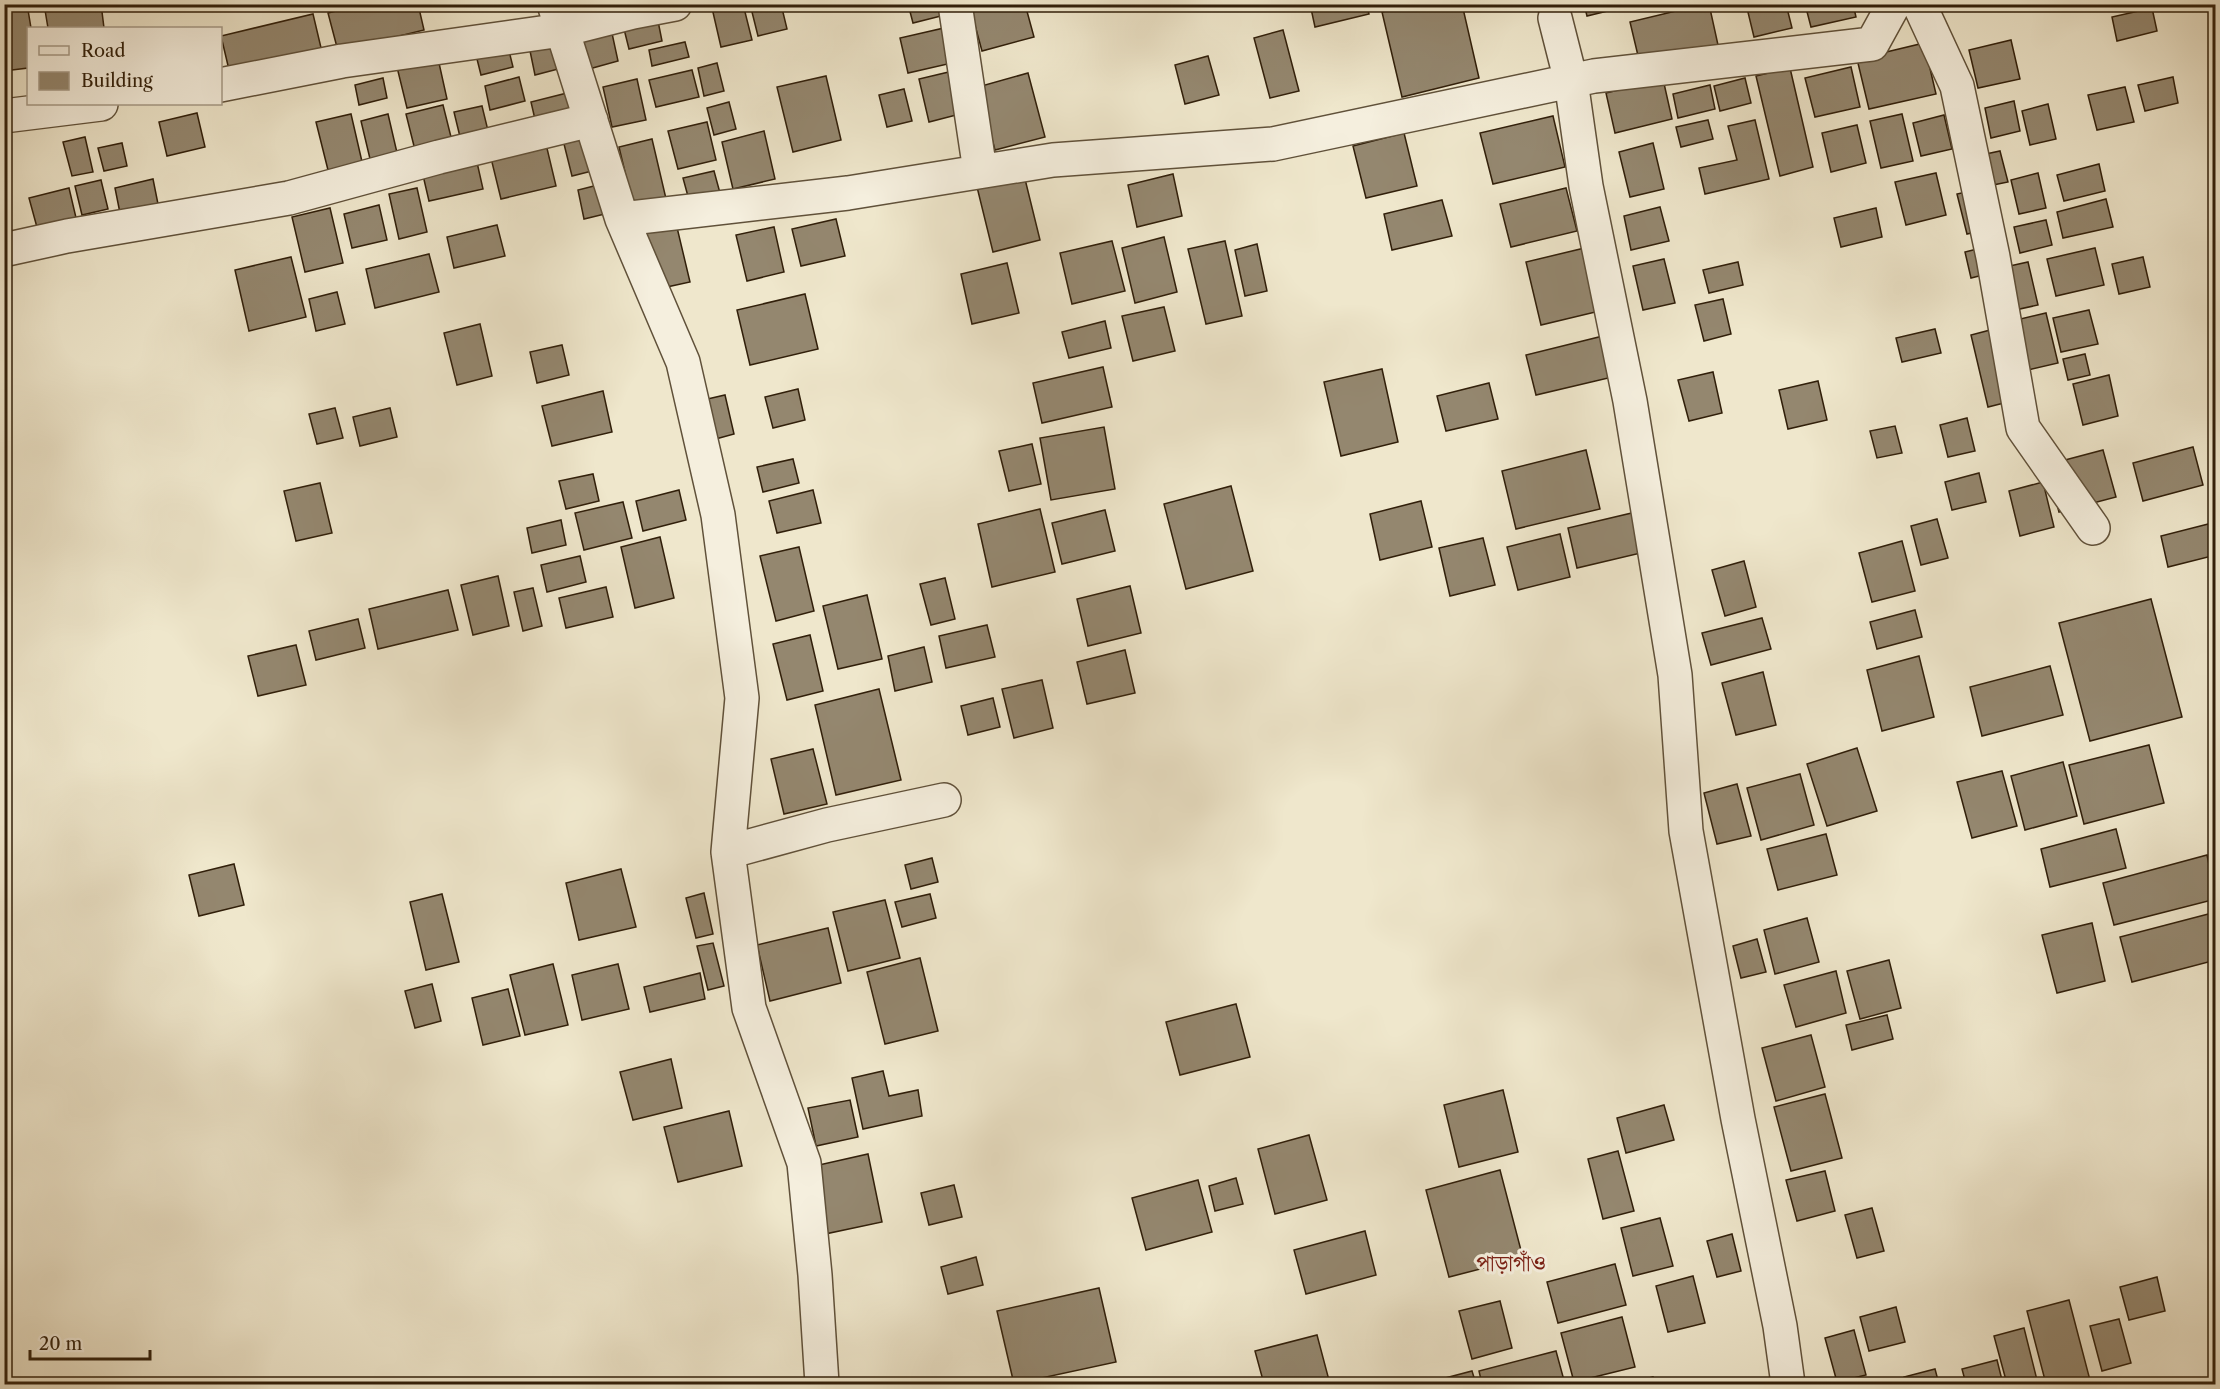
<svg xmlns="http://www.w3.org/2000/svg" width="2220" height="1389" font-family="'Libre Caslon Text','Noto Serif Bengali',serif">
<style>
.building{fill:#94876f;stroke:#311f0a;stroke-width:1.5}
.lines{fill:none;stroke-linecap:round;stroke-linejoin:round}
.minor-casing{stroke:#60513a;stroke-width:36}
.minor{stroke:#f5efde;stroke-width:33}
.labels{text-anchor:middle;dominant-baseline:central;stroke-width:6;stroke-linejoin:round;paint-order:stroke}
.quarter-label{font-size:22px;fill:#7a1f14;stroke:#f5efde}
</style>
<rect width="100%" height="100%" fill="#efe7cc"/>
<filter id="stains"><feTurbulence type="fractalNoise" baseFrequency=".00333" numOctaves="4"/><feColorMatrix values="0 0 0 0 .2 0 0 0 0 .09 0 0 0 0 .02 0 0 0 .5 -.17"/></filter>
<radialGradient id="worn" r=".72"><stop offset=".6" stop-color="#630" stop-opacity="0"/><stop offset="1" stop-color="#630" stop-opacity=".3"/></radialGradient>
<path class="building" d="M4 4H27L31 28H28V68L4 71Z
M44 4H101L104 28H48Z
M364 4H418L424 30 338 51 328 13Z
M725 4H743L752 40 721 47 712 8Z
M750 4H781L787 29 758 36Z
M908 4H938L941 16 913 23Z
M978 4H1025L1034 37 982 51 970 7Z
M1310 4H1366L1369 14 1315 27Z
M1416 4H1462L1479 78 1402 97 1382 12Z
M1584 4H1619L1620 8 1587 16Z
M1705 4H1709L1718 45 1640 64 1630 22Z
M1746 4H1786L1792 28 1754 37Z
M1805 4H1853L1856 17 1811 27Z
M2152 8 2157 31 2117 41 2112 17Z
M313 14 322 52 230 74 221 36Z
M658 21 662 41 629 49 624 29Z
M610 24 618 61 589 69 580 32Z
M944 28 952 63 908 73 900 38Z
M1283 30 1299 91 1270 98 1254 38Z
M556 40 562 68 535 75 529 46Z
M2011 40 2020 79 1978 88 1969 50Z
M685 42 689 57 652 66 649 50Z
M1924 43 1936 94 1869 109 1857 59Z
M508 47 513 67 481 75 476 55Z
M437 54 447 99 407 108 396 63Z
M1208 56 1219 95 1185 104 1175 65Z
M717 63 724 91 704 96 698 68Z
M1851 67 1860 107 1815 117 1805 78Z
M1790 68 1813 167 1780 176 1756 76Z
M692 70 699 97 656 107 649 80Z
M953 71 964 113 929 122 919 79Z
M1028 73 1045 137 995 150 978 87Z
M826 76 841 140 793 152 777 87Z
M519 77 525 101 490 110 485 86Z
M2173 77 2178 103 2145 111 2138 85Z
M383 78 387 98 359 105 355 85Z
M1745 78 1751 103 1720 111 1714 86Z
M637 79 646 120 612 127 603 87Z
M1663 79 1672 119 1615 133 1606 93Z
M1710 85 1715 109 1678 118 1673 94Z
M2125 87 2134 122 2097 130 2088 95Z
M904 89 912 121 887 127 879 95Z
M571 92 576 119 537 128 531 102Z
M2014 101 2020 131 1991 138 1985 108Z
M729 102 736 129 714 135 707 108Z
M2048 104 2056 139 2030 145 2022 111Z
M443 105 453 145 416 154 406 114Z
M482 106 490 139 462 145 454 112Z
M197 113 205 147 167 156 159 122Z
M351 114 363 166 329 174 316 122Z
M388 114 398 157 371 163 361 121Z
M1902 114 1913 161 1881 168 1870 121Z
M1944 115 1952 149 1921 156 1913 123Z
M1553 116 1565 167 1493 184 1480 133Z
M1708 120 1713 139 1681 147 1676 127Z
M1755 120 1769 179 1705 194 1699 168 1737 160 1728 126Z
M707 122 716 160 678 169 668 131Z
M1857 125 1866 163 1831 172 1822 133Z
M764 131 775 179 733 189 722 142Z
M1404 133 1417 186 1366 198 1353 146Z
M587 135 596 170 572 176 563 140Z
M85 137 93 172 72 176 63 142Z
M652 139 667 203 634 210 619 147Z
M545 140 556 186 501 199 490 154Z
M122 143 127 166 104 171 98 148Z
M1653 143 1664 189 1630 197 1619 152Z
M2000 151 2008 182 1988 186 1981 155Z
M476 158 483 189 429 201 422 171Z
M2099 164 2105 191 2064 201 2057 175Z
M714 171 720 193 689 200 683 178Z
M1936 173 1946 215 1906 225 1895 182Z
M2038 173 2046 208 2019 214 2011 180Z
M1173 174 1182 216 1137 227 1128 185Z
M1024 175 1040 240 993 252 977 187Z
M153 179 158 204 120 213 115 188Z
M101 180 108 209 82 215 75 186Z
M602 184 609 213 584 219 578 190Z
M69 188 77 222 38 231 29 198Z
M417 188 427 232 399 239 389 194Z
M1566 188 1577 231 1511 247 1500 204Z
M1975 190 1984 230 1967 234 1957 194Z
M2106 199 2113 227 2063 238 2057 212Z
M1442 200 1452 236 1392 250 1384 214Z
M379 205 387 240 352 248 344 214Z
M1660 207 1669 241 1631 250 1624 216Z
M330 208 343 263 305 272 292 217Z
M1876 208 1882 237 1841 247 1834 218Z
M675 219 690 282 653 290 638 228Z
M836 219 845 256 801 266 792 229Z
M2046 220 2052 245 2020 253 2014 227Z
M497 225 505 256 454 268 447 237Z
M774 227 784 272 747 281 736 235Z
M1164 237 1177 292 1135 303 1122 248Z
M1112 241 1125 291 1072 304 1060 253Z
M1225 241 1242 316 1206 324 1188 249Z
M1257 244 1267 291 1245 296 1235 250Z
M1593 246 1608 309 1541 325 1526 262Z
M1985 247 1991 273 1971 278 1965 252Z
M2095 248 2104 285 2056 296 2047 259Z
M429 254 439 292 375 308 366 269Z
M291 257 306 317 249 331 235 270Z
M2143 257 2150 287 2119 294 2112 264Z
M1664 259 1675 303 1643 310 1633 266Z
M1738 262 1743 285 1709 293 1703 270Z
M2028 262 2038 305 2015 310 2005 267Z
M1007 263 1019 313 972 324 961 274Z
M337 292 345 324 316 331 309 299Z
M805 294 818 349 750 365 737 310Z
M1723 299 1731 334 1704 341 1695 305Z
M1164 307 1175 351 1133 361 1122 316Z
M2089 310 2098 344 2061 352 2053 318Z
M2046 313 2058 363 2028 370 2016 320Z
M1105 321 1111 348 1069 358 1062 332Z
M480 324 492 376 457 385 444 333Z
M1935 329 1941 353 1902 362 1896 338Z
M1994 329 2012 401 1988 407 1971 335Z
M1611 334 1621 375 1536 395 1526 355Z
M562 345 569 375 537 383 530 352Z
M2085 354 2090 375 2068 380 2063 359Z
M1103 367 1112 407 1042 423 1033 383Z
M1382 369 1398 442 1341 456 1324 382Z
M1713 372 1722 413 1689 421 1678 380Z
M2109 375 2118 416 2083 425 2073 384Z
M1818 381 1827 420 1788 429 1779 390Z
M1489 383 1498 419 1446 431 1437 396Z
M798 389 805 420 773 428 765 397Z
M603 391 612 432 552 446 542 406Z
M725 395 734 434 712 440 703 400Z
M335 408 343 438 317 444 309 414Z
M390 408 397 437 360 446 353 417Z
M1967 418 1975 451 1948 457 1940 425Z
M1895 426 1902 453 1877 458 1870 431Z
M1104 427 1115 489 1051 500 1040 438Z
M1032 444 1041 484 1009 491 999 451Z
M2193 447 2203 485 2143 501 2133 463Z
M1586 450 1600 509 1516 529 1502 471Z
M2103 450 2116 497 2059 512 2046 465Z
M793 459 799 483 763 492 757 467Z
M1979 473 1986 502 1952 510 1945 482Z
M593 474 599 501 566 509 559 481Z
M2043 482 2054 527 2020 536 2009 491Z
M320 483 332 533 296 541 284 491Z
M1231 486 1253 571 1186 589 1164 504Z
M679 490 686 520 643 531 636 501Z
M813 490 821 523 777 533 769 501Z
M1421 501 1432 547 1380 560 1370 514Z
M623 502 632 538 584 550 575 513Z
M1040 509 1055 572 992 587 978 524Z
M1105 510 1115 551 1062 564 1052 523Z
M1636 512 1645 552 1577 568 1568 528Z
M1937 519 1948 558 1921 565 1911 526Z
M561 520 566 545 532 553 527 528Z
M2216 522V555L2168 567 2161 536Z
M1560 534 1570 577 1518 590 1507 547Z
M660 537 674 598 635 608 621 547Z
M1483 538 1495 585 1450 596 1439 548Z
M1902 541 1915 591 1872 602 1859 553Z
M799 547 814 611 776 621 760 556Z
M580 556 586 582 547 592 541 565Z
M1744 561 1756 607 1725 616 1712 570Z
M498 576 509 626 473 635 461 585Z
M945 578 955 619 931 625 920 584Z
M1130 586 1141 633 1088 646 1077 599Z
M606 587 613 617 566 628 559 598Z
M533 588 542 626 523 631 514 592Z
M448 590 458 630 378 649 369 609Z
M867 595 882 659 838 669 823 606Z
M2151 599 2182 717 2090 741 2059 623Z
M1915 610 1922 637 1877 649 1870 622Z
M1762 618 1771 649 1711 665 1702 633Z
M358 619 365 648 316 660 309 631Z
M987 625 995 657 946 668 939 636Z
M810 635 823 691 787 700 773 644Z
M296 645 306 685 258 696 248 656Z
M924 647 932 682 895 691 888 656Z
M1125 650 1135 693 1087 704 1077 662Z
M1919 656 1934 717 1882 731 1867 670Z
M2050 666 2063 715 1982 736 1970 687Z
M1763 672 1776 725 1736 735 1722 683Z
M1042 680 1053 728 1014 738 1002 689Z
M879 689 901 780 836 795 815 705Z
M993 698 1000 727 968 735 961 706Z
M2149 745 2164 803 2084 824 2069 765Z
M1857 748 1877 811 1827 826 1807 764Z
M813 749 827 804 784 814 771 759Z
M2063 762 2077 816 2025 830 2011 776Z
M2002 771 2017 826 1972 838 1957 782Z
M1800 774 1814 825 1761 840 1747 788Z
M1737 784 1751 836 1717 844 1704 793Z
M2116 829 2126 868 2050 887 2041 849Z
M1826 834 1837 875 1778 890 1767 849Z
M2216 847V873L2209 848Z
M2207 855 2216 899 2114 925 2103 883Z
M932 858 938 882 911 889 905 865Z
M234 864 244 905 199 916 189 875Z
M621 869 636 927 579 940 566 883Z
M704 893 713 934 696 938 686 898Z
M442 894 459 962 426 970 410 902Z
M930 894 936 918 902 927 895 902Z
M885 900 900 958 848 971 833 912Z
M2216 912V960L2132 982 2120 937Z
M1807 918 1819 962 1775 974 1764 930Z
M2092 923 2105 981 2057 993 2042 935Z
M828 928 841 983 770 1001 757 945Z
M1757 939 1766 972 1741 978 1733 946Z
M713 943 724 986 708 990 697 946Z
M920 958 938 1031 885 1044 867 972Z
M1889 960 1901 1008 1860 1019 1847 971Z
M553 964 568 1025 525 1035 510 975Z
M618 964 629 1009 582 1020 572 975Z
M1836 971 1846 1013 1796 1027 1784 985Z
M700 973 705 999 650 1012 644 987Z
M432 984 441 1021 415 1028 405 991Z
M508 989 520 1036 483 1045 472 998Z
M1236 1004 1250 1057 1180 1075 1166 1022Z
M1887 1015 1893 1039 1852 1050 1846 1025Z
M1811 1035 1825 1087 1776 1101 1762 1048Z
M671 1059 682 1108 633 1120 620 1072Z
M883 1071 889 1096 918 1090 922 1116 863 1129 852 1078Z
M1503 1090 1518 1152 1459 1167 1444 1105Z
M1825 1094 1842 1158 1791 1171 1774 1107Z
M850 1100 858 1137 816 1146 808 1108Z
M1664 1105 1674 1140 1626 1153 1617 1118Z
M729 1111 742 1166 678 1182 664 1127Z
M1309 1135 1327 1200 1275 1214 1258 1149Z
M1618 1151 1634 1211 1603 1219 1588 1159Z
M868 1154 882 1222 825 1234 810 1167Z
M1500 1170 1523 1258 1449 1277 1426 1190Z
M1825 1171 1835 1211 1797 1221 1786 1180Z
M1236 1178 1243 1204 1215 1211 1209 1186Z
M1198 1180 1212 1232 1146 1250 1132 1198Z
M954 1185 962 1217 929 1225 921 1193Z
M1872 1208 1884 1251 1857 1258 1845 1215Z
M1660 1218 1673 1266 1633 1276 1621 1228Z
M1365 1231 1376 1275 1306 1294 1294 1250Z
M1732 1234 1741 1271 1717 1277 1707 1241Z
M976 1257 983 1285 948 1294 941 1267Z
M1615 1264 1626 1305 1558 1323 1547 1282Z
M1693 1276 1705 1323 1668 1332 1656 1286Z
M2157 1277 2165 1311 2129 1320 2120 1287Z
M1099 1288 1116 1362 1014 1384 997 1311Z
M2069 1300 2091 1384H2046L2027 1311Z
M1500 1301 1512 1348 1472 1359 1459 1311Z
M1896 1307 1905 1342 1869 1351 1860 1317Z
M1622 1317 1635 1367 1574 1382 1561 1333Z
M2119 1319 2131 1363 2102 1371 2090 1326Z
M2024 1328 2038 1384H2007L1994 1336Z
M1854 1330 1866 1375 1837 1382 1825 1338Z
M1317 1335 1330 1384H1264L1255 1351Z
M1556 1351 1565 1384H1482L1479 1371Z
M1997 1360 2003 1384H1966L1962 1369Z
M1935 1369 1939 1384H1905L1904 1377Z
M1472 1371 1476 1384H1431L1430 1382Z
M1653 1377 1655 1384H1625Z"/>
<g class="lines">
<defs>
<path id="minor" d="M554 4 622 219 683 362 718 515 742 698 728 852
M955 4 980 171
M1919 4 1957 86 1993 257 2023 428 2093 528
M1555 18 1571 81 1586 186 1630 401 1675 675 1686 831 1738 1119 1780 1326 1788 1384
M220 85 342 61 562 30 633 12 675 4
M4 116 101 104
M622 219 848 193 1053 160 1273 144 1594 76 1872 44 1894 4
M8 249 67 236 289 198 439 157 591 120
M822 1384 815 1275 804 1163 749 1008 728 852 827 825 944 800"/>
</defs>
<use href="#minor" class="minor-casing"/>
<use href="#minor" class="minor"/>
</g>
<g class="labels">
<g class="quarter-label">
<text x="1511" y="1263">পাড়াগাঁও</text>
</g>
</g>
<rect width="2220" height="1389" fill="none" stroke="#efe7cc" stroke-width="24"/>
<rect x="6" y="6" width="2208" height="1377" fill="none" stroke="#311f0a" stroke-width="3"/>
<rect x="12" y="12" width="2196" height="1365" fill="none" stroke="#311f0a" stroke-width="1.5"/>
<rect x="27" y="27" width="195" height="78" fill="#f5efde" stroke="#a79c89" stroke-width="1.5"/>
<rect x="39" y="46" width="30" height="9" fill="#f5efde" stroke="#a79c89" stroke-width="1.5"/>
<text x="81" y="57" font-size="18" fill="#311f0a">Road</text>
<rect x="39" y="72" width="30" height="18" fill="#94876f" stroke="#a79c89" stroke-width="1.5"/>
<text x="81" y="87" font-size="18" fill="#311f0a">Building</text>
<path d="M30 1350v9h120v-9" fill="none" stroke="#311f0a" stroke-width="3"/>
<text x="39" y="1350" font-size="18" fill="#311f0a" stroke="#f5efde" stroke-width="4.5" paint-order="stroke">20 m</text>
<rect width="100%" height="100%" filter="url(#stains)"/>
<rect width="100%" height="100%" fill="url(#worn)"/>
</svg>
